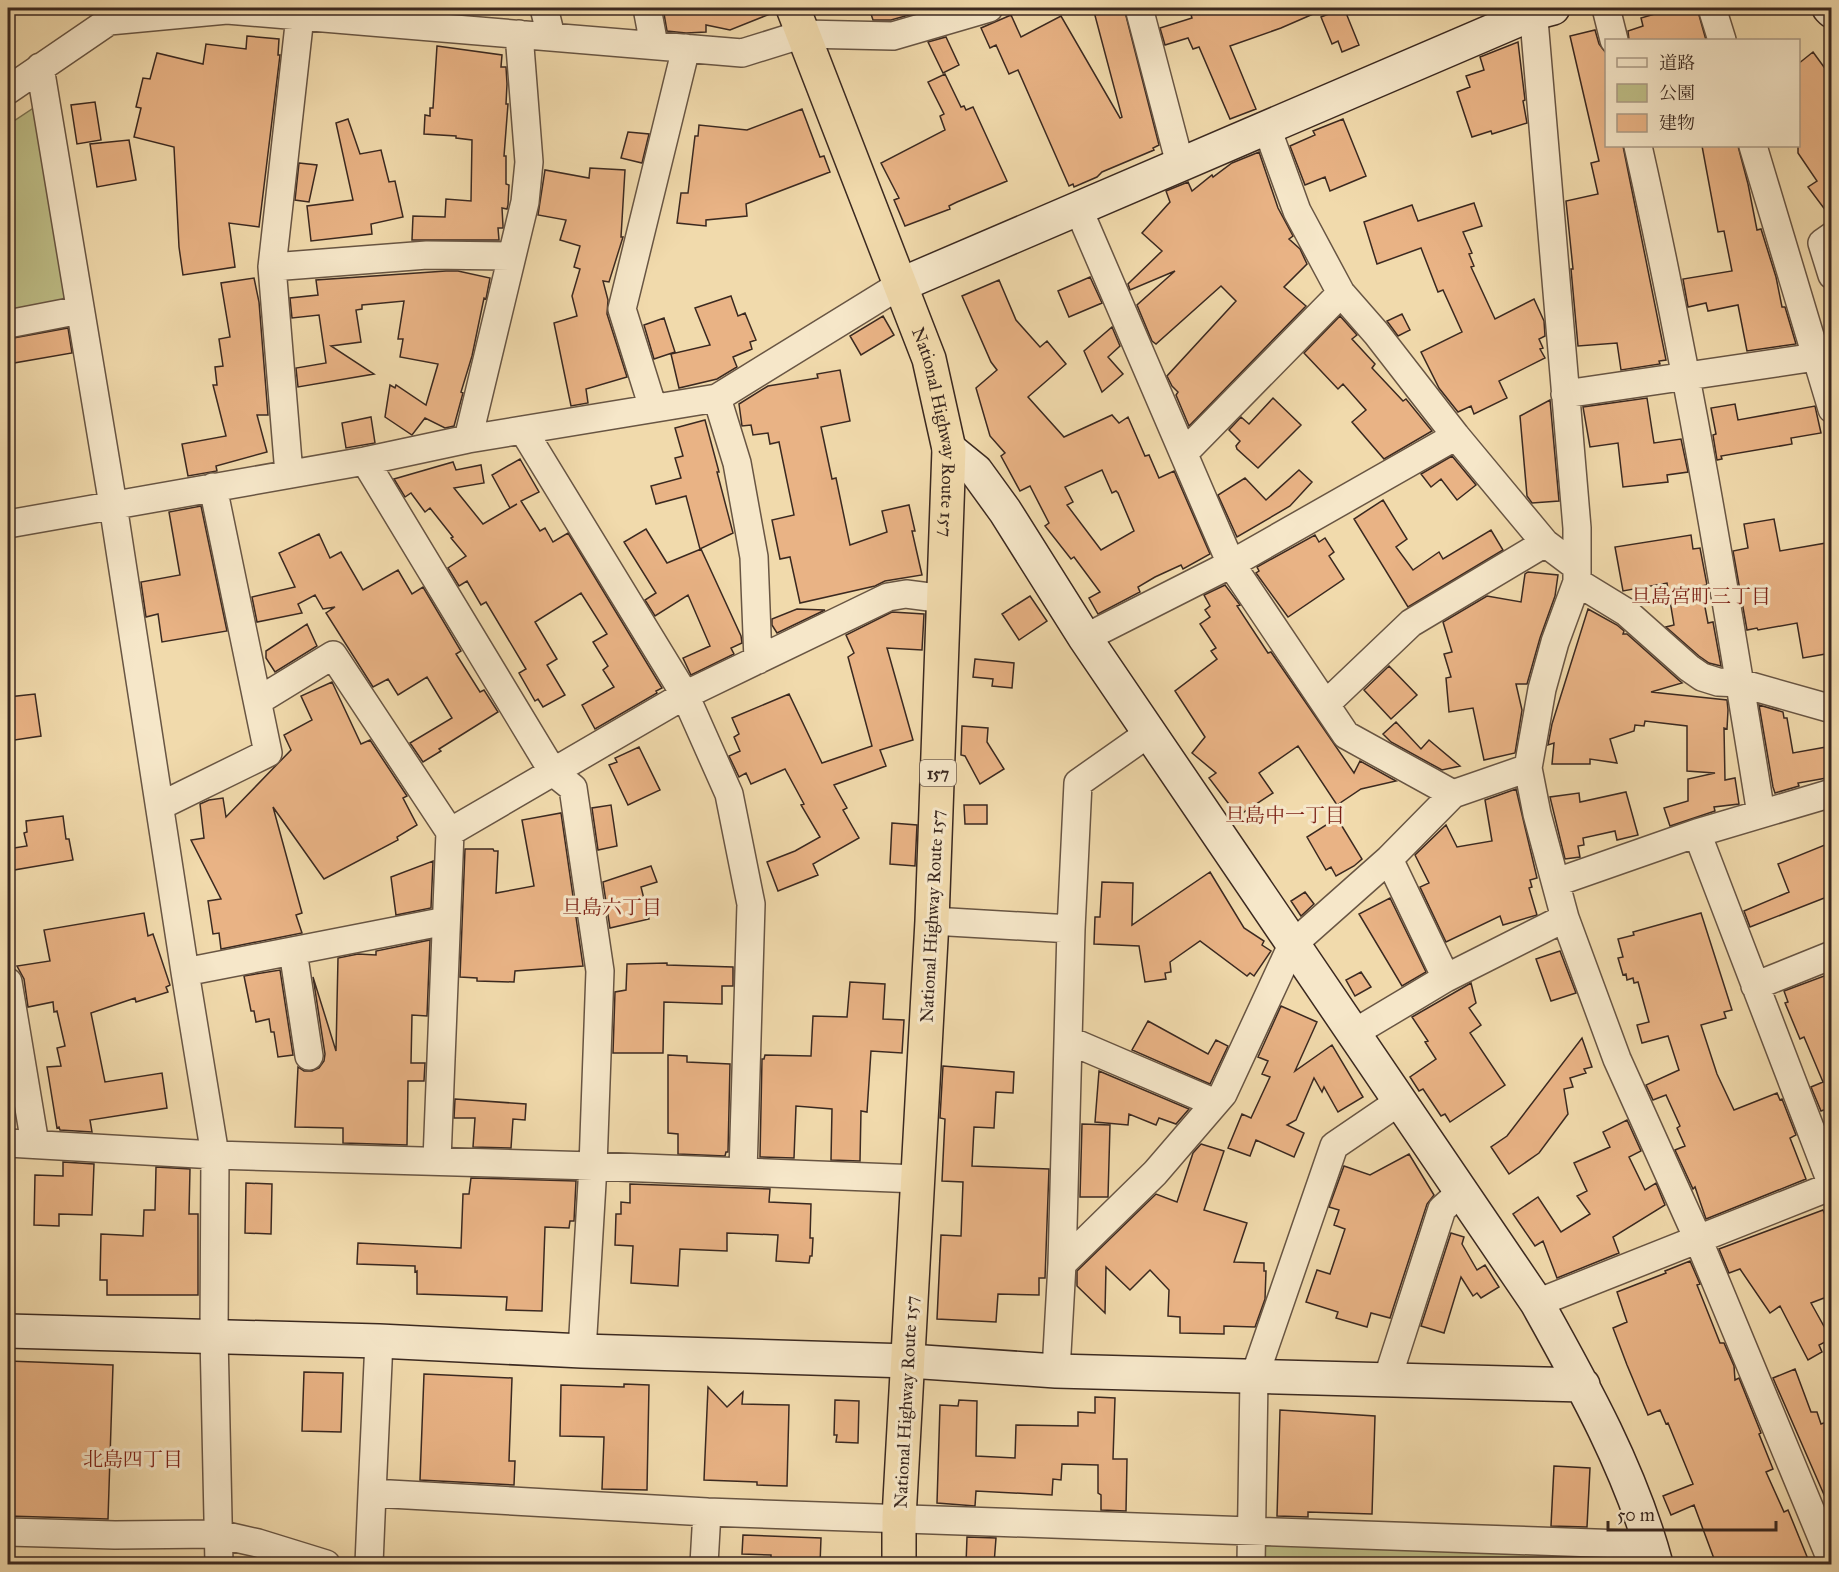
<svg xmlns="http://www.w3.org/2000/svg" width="1839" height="1572" font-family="'IM FELL Great Primer','Noto Serif JP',serif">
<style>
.green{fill:#bebe87;stroke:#7c7454;stroke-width:1.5}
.building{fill:#e9b385;stroke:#3b2920;stroke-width:1.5;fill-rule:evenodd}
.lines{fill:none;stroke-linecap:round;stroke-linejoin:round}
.street-casing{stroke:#685543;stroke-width:30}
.secondary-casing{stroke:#3b2920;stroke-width:36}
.highway-casing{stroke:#3b2920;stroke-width:36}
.street{stroke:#f6e7c9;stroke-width:27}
.secondary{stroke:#f6e7c9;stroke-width:33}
.highway{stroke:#f1daac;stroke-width:33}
.labels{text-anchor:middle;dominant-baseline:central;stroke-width:6;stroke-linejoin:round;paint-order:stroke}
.shield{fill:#f6e7c9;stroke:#736253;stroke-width:1.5}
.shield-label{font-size:16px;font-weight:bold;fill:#3b2920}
.street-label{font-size:18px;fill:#3b2920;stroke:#f6e7c9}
.neighbourhood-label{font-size:20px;fill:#7a1f14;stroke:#f6e7c9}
</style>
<rect width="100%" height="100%" fill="#f1daac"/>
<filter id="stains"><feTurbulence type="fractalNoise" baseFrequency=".00333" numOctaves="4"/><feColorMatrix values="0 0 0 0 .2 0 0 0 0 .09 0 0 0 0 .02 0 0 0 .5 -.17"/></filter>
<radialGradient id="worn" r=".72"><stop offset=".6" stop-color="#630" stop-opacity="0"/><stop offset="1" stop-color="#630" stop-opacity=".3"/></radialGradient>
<path class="green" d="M35 107 65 296 61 303 8 312V125Z
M1268 1543 1615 1556 1628 1564H1263V1549Z"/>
<path class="building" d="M663 8H775V12L730 30 706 25V32L686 33 667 31Z
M869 8H934L891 20H873Z
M1093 8H1124L1159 145 1153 148 1154 150 1102 172 1097 177 1074 187 1073 184 1069 186 1018 70 1009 74 996 45 990 48 981 28 1011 15 1021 37 1061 16 1120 118 1122 117Z
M1189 8H1327L1281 28 1230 46 1256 109 1230 119 1199 47 1193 49 1188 38 1165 45 1160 28 1192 18Z
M1344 8 1359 45 1342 52 1338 41 1332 44 1321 17Z
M1675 8H1697L1706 40H1629L1628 31 1643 26 1641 18Z
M1595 30 1599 44 1606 53V146H1623L1666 360 1659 361 1660 364 1621 370 1617 343 1578 346 1571 269H1573L1566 201 1598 194 1591 163 1599 161 1570 36Z
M247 36 279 39 278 55H280L259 227 229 223 235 267 183 275 179 247 174 147 134 137 141 108 136 107 143 78 150 79 157 53 203 64 206 44 246 49Z
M946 37 959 65 943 73 928 42Z
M1518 42 1525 100 1523 101 1527 123 1492 134 1491 131 1472 137 1457 92 1470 87 1466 76 1484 70 1480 57Z
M437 46 502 55 501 67H506L507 84 506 104H508L504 156H506V184L509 185 508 205 507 209 502 208 503 226V228H498L499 240H412L413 216 445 217 446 199 471 201 472 140 456 138V136L424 134 425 115 430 116V108H433Z
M1813 52 1832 78V219L1808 187 1817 181 1798 153V64Z
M945 74 961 107 964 106 966 110 973 107 1007 181 957 202 949 206 950 209 905 226 894 200 899 198 881 163 945 130 940 116 944 114 928 82Z
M95 102 101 140 77 144 71 105Z
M802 109 820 157 824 156 830 172 746 204 747 216 706 220V226L677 223 681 193H688L695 136H698L699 125 747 130Z
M348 119 360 154 381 150 389 182 395 181 403 217 371 224 372 234 311 241 307 206 353 200 336 123Z
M1343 119 1366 176 1330 191 1325 177 1305 185 1290 146 1315 135 1313 131Z
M628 132 649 134 642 163 621 158Z
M129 140 136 180 97 187 90 144Z
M1702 146H1738L1748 184 1757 230 1761 229 1776 277 1782 307H1785L1796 344 1747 351 1738 305 1708 311 1706 303 1688 307 1683 279 1732 271 1724 231 1718 232Z
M1259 152 1278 208 1293 236 1289 239 1300 249 1307 264 1284 287 1306 306 1189 426 1176 395 1178 392 1172 386 1167 376 1236 301 1221 286 1156 344 1152 341 1137 305 1175 271 1130 290 1128 284 1162 251 1142 233 1170 202 1166 191 1188 182 1192 191 1212 175 1213 177 1232 163Z
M299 163 317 165 309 202 295 200Z
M590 168 625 170 621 237H623L609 282 603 281 608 300 607 314 627 377 586 389 588 403 571 406 554 323 577 316 572 296 580 269 574 267 580 246 560 240 566 220 538 215 545 170 589 178Z
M1474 203 1482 226 1463 232 1472 253 1469 254 1474 266 1471 267 1495 319 1534 299 1544 321 1545 336 1539 339 1543 348 1540 349 1545 358 1499 381 1507 398 1474 414 1471 406 1458 412 1439 388 1421 352 1462 332 1443 290 1438 292 1421 248 1377 264 1364 222 1412 205 1418 221Z
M446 271H458L490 278 486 299 484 298 472 356 461 392 463 393 454 426 445 428 425 418 412 435 385 417 390 385 395 388 396 385 426 405 438 364 400 357 403 339H398L404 301 362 305V309L356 310 361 342 331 346 374 374 298 387 296 368 326 363 319 315 292 318 290 298 318 295 316 280Z
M1090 277 1102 303 1069 317 1058 291Z
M254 278 259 302 268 415H257L267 452 216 466 217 471 188 476 182 444 226 436 213 385H217L215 367 223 366 219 339 230 337 221 283Z
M999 280 1016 320 1040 347 1047 341 1066 364 1028 397 1064 437 1112 415 1119 423 1128 417 1145 456 1149 455 1159 478 1174 471 1210 554 1183 569 1181 565 1155 577 1138 587 1140 592 1098 614 1089 598 1100 592 1074 557 1071 559 1045 526 1049 523 1030 486 1020 491 1001 456 1005 453 990 436 976 388 997 370 991 362 962 296ZM1102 470 1112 493 1116 491 1118 493 1134 531 1101 550 1067 505 1073 502 1065 487Z
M731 296 738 316 745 313 756 340 750 342 752 349 733 357 737 367 717 379 679 388 671 354 710 345 695 308Z
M1402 314 1410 330 1398 336 1387 321Z
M883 316 894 335 861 355 850 336Z
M1340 316 1357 335 1352 339 1375 364 1372 368 1403 401 1406 399 1432 431 1384 459 1352 422 1366 410 1343 384 1338 389 1304 353Z
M664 318 675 352 654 359 644 325Z
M1112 327 1120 346 1108 357 1123 374 1102 392 1084 351Z
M68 328 72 353 8 364V339Z
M840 370 850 421 821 427 832 479 836 478 850 545 887 532 882 511 909 505 915 531H912L922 575 885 581 875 586 800 603 790 557 780 559 772 520 794 515 779 442 770 444 768 433 753 435 751 425 742 426 739 404 768 386 818 378 817 374Z
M1273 398 1301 425 1258 468 1237 449 1236 446 1240 441 1229 430 1241 417 1249 424Z
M1647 398 1654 443 1681 439 1688 472 1667 475 1668 482 1623 487 1618 443 1590 447 1583 407Z
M1550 400 1559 501 1532 503 1527 496 1520 416Z
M1735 404 1738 420 1815 406 1821 433 1791 438 1792 444 1721 456 1722 459 1717 460 1713 435 1716 434 1711 408Z
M371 417 375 443 346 448 342 423Z
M705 420 719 472H717L733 533 700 549 686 496 656 504 651 486 681 478 675 458 683 456 675 428Z
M1452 456 1476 485 1457 500 1441 479 1431 487 1421 474Z
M520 459 539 492 521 501 540 531 545 528 553 542 568 533 662 688 656 691 657 693 595 729 582 705 614 687 603 670 608 666 593 642 607 634 581 593 535 622 557 659 547 665 565 695 543 707 538 699 535 701 519 673 526 669 486 602 481 605 467 581 459 586 448 568 466 556 451 538 453 537 430 508 425 512 411 493 405 497 394 479 453 462 456 470 481 465 484 483 454 488 483 524 517 504 510 508 492 475Z
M1299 470 1312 482 1290 506 1237 537 1218 495 1245 478 1266 500Z
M1383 500 1407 539 1396 547 1413 570 1439 552 1443 559 1491 530 1503 550 1408 607 1354 519Z
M201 506 227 631 162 642 158 614 146 617 141 582 180 575 169 512Z
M1774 519 1780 551 1832 542 1831 653 1803 658 1797 623 1758 630 1757 628 1747 630 1733 551 1748 548 1744 524Z
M646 529 667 563 701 549 741 636 742 643 731 648 734 654 691 675 683 658 710 646 688 595 655 616 645 600 656 593 624 542Z
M319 534 330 558 341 552 363 590 398 570 412 594 423 587 461 651 456 654 480 692 484 690 498 712 439 749 441 751 423 762 410 743 452 718 427 677 398 695 388 679 373 687 326 613 335 607 323 609 315 595 298 604 302 613 257 622 252 597 295 587 279 553Z
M1315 535 1319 542 1325 538 1334 552 1329 556 1344 579 1288 617 1256 573 1259 571 1257 567Z
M1691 535 1693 549 1700 548 1707 585 1701 586 1708 623 1713 622 1721 666 1709 663 1699 656 1666 627 1674 625 1667 583 1623 591 1615 547Z
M1528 572 1558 575 1555 596 1540 638 1527 684H1516L1522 710 1515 753 1484 760 1473 708 1449 712 1446 678 1451 677 1444 654 1452 652 1443 622 1487 596 1521 602 1525 574Z
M1225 585 1240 605 1237 606 1268 653 1271 652 1354 773 1360 761 1396 781 1361 789 1337 805 1298 746 1259 773 1273 793 1238 816 1209 778 1216 773 1192 753 1205 737 1175 691 1217 659 1211 651 1216 648 1200 624 1210 617 1205 610 1210 606 1204 595Z
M1030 596 1047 621 1019 640 1002 614Z
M797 609 825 610 777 633 772 625V619Z
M1588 609 1617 625 1624 631 1623 634H1627L1682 683 1651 692 1727 700 1728 710 1727 729 1724 728 1725 780 1735 778 1739 804 1714 807 1715 811 1670 826 1664 808 1688 801V779L1715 773 1687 771V726L1645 721 1644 726 1635 725 1634 731 1610 739 1617 763 1590 759V764H1552L1554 743 1548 745 1552 724Z
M892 612 924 614 922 650 887 648 913 740 880 750 886 766 834 785 847 808 843 810 859 838 813 864 818 875 778 891 767 862 795 851 820 837 801 805 804 804 785 769 751 784 746 773 739 777 729 756 740 751 734 737 739 734 732 718 789 694 822 763 872 746 848 657 854 653 846 635Z
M307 624 317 646 275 672 266 658V651Z
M975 659 1014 663 1012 688 992 686 993 679 973 677Z
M1389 666 1417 695 1391 719 1364 690Z
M332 682 361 744 370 740 407 796 403 798 417 825 397 837 398 840 324 879 273 807 302 913 296 915 302 933 221 949 219 933 213 934 208 901 221 899 191 840 204 838 200 804 209 800 223 798 226 817 291 750 284 735 312 720 301 696Z
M35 694 41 736 8 741V697Z
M1759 705 1783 712 1784 718H1787L1793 753 1832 746V777L1798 783 1799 786 1775 793 1773 787Z
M1396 722 1421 749 1429 740 1460 766 1442 770 1391 742 1383 734Z
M962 726 988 728 987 742 1004 769 980 784 965 756 961 755Z
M639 747 660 790 628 805 609 765 617 762 615 758Z
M1516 789 1537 878 1530 880 1532 887 1529 888 1537 915 1503 925 1500 916 1446 942 1420 887 1429 883 1415 855 1446 825 1457 847 1492 841 1485 800Z
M1626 792 1638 835 1617 840 1615 831 1583 838 1584 845 1578 846 1580 857 1565 859 1550 797 1579 793 1580 802Z
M611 805 617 846 598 850 592 808Z
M964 805H987V824H965Z
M561 813 583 966 515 971 514 982 477 981V978L460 977 465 849H493L494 851H498L496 893 534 886 522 820Z
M63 816 66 839H69L73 860 8 871V849L27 846 24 833 27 832 26 821Z
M1337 818 1362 859 1354 866 1336 876 1331 867 1326 870 1307 837Z
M892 823 917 825 915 866 890 864Z
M1832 842V895L1750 927 1744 911 1789 892 1778 864Z
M433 861 431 908 396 915 391 877Z
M651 866 657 882 641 887 649 919 610 928 603 882Z
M1210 872 1244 928 1264 941 1262 945 1271 951 1254 976 1250 973 1247 976 1200 941 1170 962 1171 972 1165 973 1166 979 1145 982 1139 946 1094 944 1095 917H1100L1102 882 1133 883 1132 925Z
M1305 892 1314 904 1301 916 1291 901Z
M1390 898 1426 972 1402 986 1359 914Z
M144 913 148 936 153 934 170 985 166 987 168 992 136 1002 135 998 91 1013 105 1082 162 1073 167 1108 90 1120 92 1132 60 1130 59 1127 57 1128 47 1067 61 1066 57 1048 65 1046 57 1011 54 1012 53 1002 28 1007 24 979 17 966 50 961 44 930Z
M1701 913 1732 1010 1724 1012 1726 1018 1701 1025 1717 1074 1734 1110 1777 1093 1780 1100 1782 1099 1796 1135 1790 1138 1806 1179 1706 1219 1695 1187 1693 1189 1675 1150 1685 1146 1677 1128 1680 1126 1666 1095 1653 1100 1646 1085 1679 1070 1668 1036 1642 1043 1637 1025 1649 1022 1638 982 1634 983 1633 978 1627 980 1626 974 1623 975 1618 958 1623 957 1618 939 1634 935 1633 932Z
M430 940 427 1016 412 1015 411 1063H425L424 1081H408L407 1145 343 1143V1128L295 1127 298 1067 304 1071H312L319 1068 324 1061 325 1054 313 977 336 1051 338 958 358 954 376 955V951Z
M1560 951 1576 993 1551 1001 1536 959Z
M667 963V965L733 967V986H722V1004L664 1002 663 1053H613L615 992 626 990 627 964Z
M280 970 293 1055 278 1057 274 1032H271L269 1019 256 1022 254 1011H251L244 976Z
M1361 972 1371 987 1355 996 1346 980Z
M1832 973V1107L1821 1111 1811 1087 1823 1082 1804 1037 1800 1039 1785 1003 1788 1002 1784 991Z
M850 982 885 984 883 1019 904 1020 902 1053 871 1051 867 1112 861 1111 860 1161 831 1160 832 1109 796 1106 794 1158 760 1157 762 1059H764L765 1055 811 1056 813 1016 847 1017Z
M1471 983 1476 1003 1469 1008 1481 1025 1470 1033 1505 1085 1450 1122 1445 1114 1441 1116 1423 1089 1419 1091 1410 1077 1436 1059 1425 1042 1428 1041 1412 1017Z
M1281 1006 1317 1022 1295 1071 1332 1045 1363 1097 1338 1112 1324 1087 1322 1092 1314 1078 1296 1120 1287 1125 1304 1133 1294 1157 1256 1140 1250 1156 1228 1148 1242 1114 1251 1118 1270 1077 1262 1074 1268 1061 1258 1057Z
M1148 1021 1208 1054 1216 1040 1228 1046 1210 1084 1132 1050Z
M1582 1038 1592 1067 1584 1069 1586 1073 1570 1078 1573 1087 1564 1089 1568 1114 1539 1153 1509 1174 1491 1147 1507 1136Z
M668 1055 687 1056V1062L730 1064 728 1152H726L725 1156 678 1154V1134L668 1133Z
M943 1066 1014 1072 1013 1093 996 1092 994 1128 974 1127 972 1166 1049 1169 1045 1278H1039V1295L998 1294 996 1322 937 1319 941 1235 961 1236 963 1182 942 1181 945 1119 940 1118Z
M1099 1071 1189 1109 1176 1124 1159 1118 1156 1125 1129 1114 1128 1125 1095 1122Z
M455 1099 526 1104 525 1120 513 1119 511 1148 473 1147 475 1118H454Z
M1627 1120 1641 1151 1629 1157 1645 1190 1656 1183 1665 1205 1613 1237 1619 1253 1557 1278 1543 1241 1535 1246 1513 1214 1538 1197 1561 1232 1590 1214 1577 1196 1587 1191 1574 1163 1610 1147 1603 1132Z
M1082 1124 1110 1125 1108 1197H1080Z
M1201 1144 1224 1151 1204 1210 1247 1223 1234 1262 1264 1263V1271H1266L1265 1299 1255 1327 1224 1326V1334L1180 1333V1317L1168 1316 1169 1290 1150 1270 1130 1290 1106 1267 1105 1313 1077 1286V1271L1156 1194 1177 1202 1193 1153Z
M1409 1154 1434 1195 1427 1204 1390 1318 1371 1313 1367 1327 1336 1318 1338 1312 1306 1302 1317 1270 1330 1274 1345 1229 1334 1225 1339 1210 1329 1207 1344 1166 1370 1175Z
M63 1162 94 1164 92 1215 59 1214V1226L34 1225 35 1175 63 1176Z
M156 1167 190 1169 189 1214H198V1295H107V1280H100L101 1234 143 1236 144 1210H155Z
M471 1178 576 1181 574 1221H570L569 1228 545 1227 542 1311 506 1310 507 1297 417 1294V1271L415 1272V1266L357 1264 358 1243 461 1248 463 1194H469Z
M246 1183 272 1184 271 1234 245 1233Z
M630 1184 770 1189 769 1202 811 1204 810 1238H813L812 1256H810L809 1263 776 1261 778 1235 727 1233V1251L680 1249 678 1286 631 1283 633 1246 615 1245 616 1214H621V1202L630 1203Z
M1823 1210 1832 1232V1295L1811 1303 1831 1339 1819 1345 1822 1352 1808 1360 1780 1306 1770 1313 1740 1269 1729 1273 1719 1249Z
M1451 1233 1464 1237 1462 1244 1477 1270 1485 1265 1499 1287 1481 1298 1477 1293 1473 1296 1461 1277 1444 1333 1421 1326Z
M1690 1261 1700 1284 1697 1285 1720 1343H1724L1734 1366 1735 1380 1739 1378 1761 1433 1759 1434 1773 1469 1766 1472 1784 1512 1788 1510 1810 1564H1716L1694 1505 1671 1515 1663 1496 1693 1484 1668 1423 1666 1424 1660 1410 1648 1415 1627 1365 1613 1328 1627 1322 1617 1292 1666 1273 1665 1271Z
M8 1361 113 1365 108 1519 8 1516Z
M1795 1369 1811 1412H1817L1821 1424 1832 1420V1513L1773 1378Z
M304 1372 343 1373 341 1432 302 1431Z
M424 1374 512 1378 509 1461H515L514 1485 420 1480Z
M624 1384 649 1385 647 1490 602 1489 604 1437 560 1436 561 1385 624 1387Z
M708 1387 727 1407 743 1392 742 1404 789 1405 787 1486 757 1485V1482L704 1480Z
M1095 1397 1115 1398 1113 1459H1127L1126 1511 1101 1510V1495L1098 1493V1465L1062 1464 1061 1480 1053 1479 1052 1495 976 1491 975 1506 937 1503 940 1405 958 1406 959 1400 977 1401 976 1456 1015 1458 1016 1425 1078 1426V1412L1095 1413Z
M835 1400 859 1401 858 1443 836 1442 837 1435H834Z
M1280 1410 1375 1416 1372 1514 1308 1512V1517L1277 1516Z
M1554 1466 1590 1468 1587 1527 1551 1526Z
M743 1535 821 1538 820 1564H771V1555L742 1554Z
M967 1537 996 1538 994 1564H966Z"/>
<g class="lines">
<defs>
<path id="street" d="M544 8 551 36
M647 8 654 45
M1139 8 1180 164
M1533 8 1577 528V582L1555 642 1542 689 1528 768 1537 814 1565 918 1617 1059 1698 1239 1832 1562
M1606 8 1614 40
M1712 8 1722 40
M40 67 113 505 185 972 215 1155 214 1336 219 1564
M8 90 109 21 227 10 742 53 803 34 893 36 989 8
M1267 128 1297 211 1341 293 1376 333 1456 436 1545 543 1577 567
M1638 146C1688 367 1725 590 1761 814
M1753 146 1832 409
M1078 208 1231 564 1346 735 1453 794
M1832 236 1822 243 1832 275
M272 267 427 255 512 256
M8 324 80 310
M1565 394 1816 357
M717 398 737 463 754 557 758 660
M653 408 622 309 686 48
M523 430 685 695 729 794 751 904 743 1172
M468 439 525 202 529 162 519 34
M1184 453 1341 293
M365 461 553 772 573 788 600 971 593 1166 582 1351
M289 474 272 267 300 16
M8 524 365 461 468 439 717 398 900 285
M1577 582 1626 612 1689 668 1702 677 1718 682 1740 683 1832 709
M1085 638 1231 564 1456 436
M258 701 333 655 450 832 437 1160
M1326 704 1411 623 1545 543
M160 806 268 753 213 487
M450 832 685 695 888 597 906 594 945 599
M1697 833 1832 1185
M1389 859 1446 978
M1557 882 1697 833 1832 793
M932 921 1071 929 1078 783 1149 733
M1071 929 1062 1264 1155 1173 1223 1094 1292 945 1389 859 1453 794 1528 768
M293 951 309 1056
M185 972 446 921
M8 982 35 1144
M1755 986 1832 955
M1354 1033 1446 978 1565 918
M1068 1040 1215 1103
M8 1143 215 1155 593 1166 918 1179
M1537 1303 1832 1186
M379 1341 372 1493 707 1512
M1056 1371 1062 1264
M1387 1380 1442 1209 1461 1192
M8 1532 115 1535 218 1534 258 1543 326 1564
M369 1564 372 1493
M704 1564 707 1512 1651 1545
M1251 1564 1254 1378 1334 1146 1400 1101"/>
<path id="secondary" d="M1829 8 1832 11
M900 285 1534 13 1553 8
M949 449 976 471 1005 511 1085 638 1537 1303C1584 1387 1631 1471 1656 1564
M8 1331 379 1341 582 1351 909 1361 1056 1371 1583 1385"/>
<g id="highway">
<path id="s1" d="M793 8 929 359 949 449 932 921 899 1518V1564"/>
</g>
</defs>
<use href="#street" class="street-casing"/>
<use href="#secondary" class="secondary-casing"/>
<use href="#highway" class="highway-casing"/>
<use href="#street" class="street"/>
<use href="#secondary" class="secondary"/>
<use href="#highway" class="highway"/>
</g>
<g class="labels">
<rect class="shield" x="920" y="760" width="36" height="26" rx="4.5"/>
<g class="shield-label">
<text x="938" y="773">157</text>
</g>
<g class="street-label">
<text stroke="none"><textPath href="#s1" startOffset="450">National Highway Route 157</textPath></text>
<text transform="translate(932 916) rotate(-87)">National Highway Route 157</text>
<text transform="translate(906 1402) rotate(-87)">National Highway Route 157</text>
</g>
<g class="neighbourhood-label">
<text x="1701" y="596">旦島宮町三丁目</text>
<text x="1285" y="815">旦島中一丁目</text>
<text x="612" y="907">旦島六丁目</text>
<text x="133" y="1459">北島四丁目</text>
</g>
</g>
<rect width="1839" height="1572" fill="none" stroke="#f1daac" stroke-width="30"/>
<rect x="9" y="9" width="1821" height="1554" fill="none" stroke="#3b2920" stroke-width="3"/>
<rect x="15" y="15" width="1809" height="1542" fill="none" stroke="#3b2920" stroke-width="1.5"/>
<rect x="1605" y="39" width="195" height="108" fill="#f6e7c9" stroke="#ab9b85" stroke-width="1.5"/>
<rect x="1617" y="58" width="30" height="9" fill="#f6e7c9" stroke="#ab9b85" stroke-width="1.5"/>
<text x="1659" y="69" font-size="18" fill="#3b2920">道路</text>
<rect x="1617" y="84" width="30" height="18" fill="#bebe87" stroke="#ab9b85" stroke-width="1.5"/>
<text x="1659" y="99" font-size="18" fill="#3b2920">公園</text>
<rect x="1617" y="114" width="30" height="18" fill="#e9b385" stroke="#ab9b85" stroke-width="1.5"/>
<text x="1659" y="129" font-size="18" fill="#3b2920">建物</text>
<path d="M1608 1521v9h168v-9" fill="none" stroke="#3b2920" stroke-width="3"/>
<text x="1617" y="1521" font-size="18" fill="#3b2920" stroke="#f6e7c9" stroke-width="4.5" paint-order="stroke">50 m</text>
<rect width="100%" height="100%" filter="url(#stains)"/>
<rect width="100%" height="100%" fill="url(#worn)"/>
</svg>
